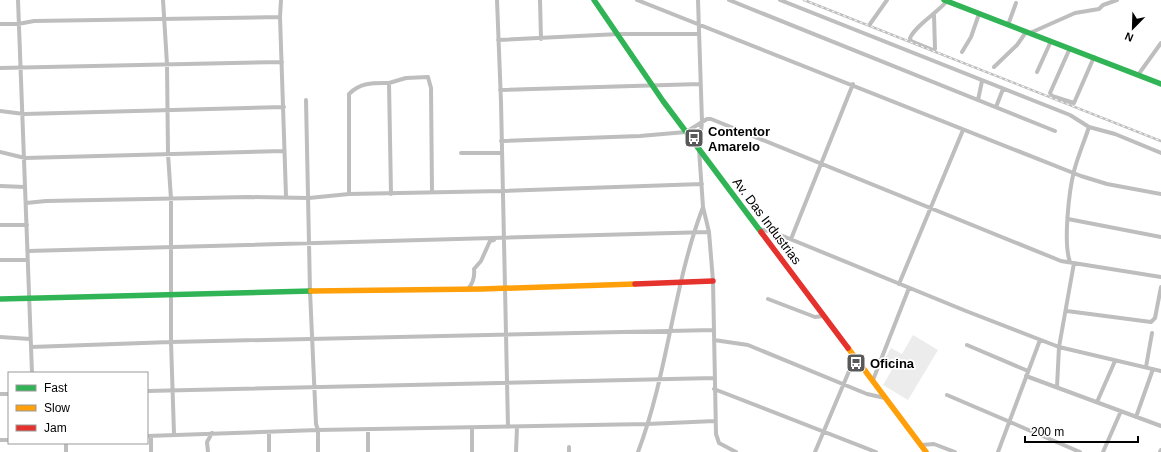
<svg xmlns="http://www.w3.org/2000/svg" width="1161" height="452" font-family="Helvetica,sans-serif">
<style>
.green{fill:#ececec}
.lines{fill:none;stroke-linecap:round;stroke-linejoin:round}
.street{stroke:#bebebe;stroke-width:4}
.fast{stroke:#30b455;stroke-width:5.5}
.slow{stroke:#ff9f0a;stroke-width:5.5}
.jam{stroke:#e5322d;stroke-width:5.5}
.rail-casing{stroke:#bebebe;stroke-width:2.5}
.rail{stroke:#fff;stroke-width:1;stroke-dasharray:3;stroke-linecap:butt}
.labels{text-anchor:middle;dominant-baseline:central;stroke-width:3.5;stroke-linejoin:round;paint-order:stroke}
.poi-label{font-size:13px;font-weight:bold;fill:#000;stroke:#fff;text-anchor:start}
.street-label{font-size:13px;fill:#000;stroke:#fff}
</style>
<rect width="100%" height="100%" fill="#fff"/>
<path class="green" d="M913 335 938 350 908 400 883 385 893 368 883 362 891 348 902 354Z"/>
<g class="lines">
<path class="street" d="M18 0 32 373
M163 0 167 64 168 154 171 199V342L174 434
M281 0 280 17 286 196
M497 0 501 102 508 427
M540 0 541 39
M637 0 1081 176 1107 184 1161 194
M698 0 702 122 699 149 703 207 709 232 713 281 716 434 719 443 736 452
M729 0 1055 131
M780 0 1070 115 1089 127 1115 134 1161 153
M934 15 935 49 933 50 911 41 910 38C916 25 936 14 947 1
M0 24H18L34 21 280 17
M870 24 887 0
M1008 25 1016 3
M1030 33 1075 13 1099 9 1103 5 1117 0
M498 40 619 34H698
M1070 48 1050 93 1052 96 1074 103 1094 57
M962 52 971 37 979 14
M994 67 1017 45 1026 32
M0 68 282 62
M1037 72 1051 41
M1138 75 1161 43
M389 83 406 78 428 77 431 88 432 192
M500 90 700 84
M306 100 310 291 316 424 318 430V452
M978 100 982 81
M996 107 1003 89
M0 111 24 114 284 107
M501 141 640 136 686 132 707 119H711L1061 261 1161 277
M0 152 25 158 284 151
M461 153H501
M0 186 25 187
M349 194V94C361 82 374 83 389 83L391 194
M26 203 46 201 248 197 309 198 349 194 502 191 702 184
M1068 219 1161 237
M0 225H27
M759 229 773 232 966 311 1059 347 1161 371
M791 239 853 84
M28 251 709 232
M0 260H28
M1070 262C1063 243 1069 191 1074 171 1078 156 1084 142 1089 127
M899 284 963 130
M468 289C473 283 475 277 474 269L481 261 490 241 494 240
M768 299 815 317 824 316
M1067 311 1151 322 1155 318 1161 287
M0 337 30 339
M714 340 748 345 867 394 885 398
M967 345 1028 371
M31 347 171 342 714 330
M1146 367 1152 333
M1026 376 1161 426
M873 380 909 288
M1057 387 1059 347 1074 263
M714 389 876 452
M147 391 714 378
M0 394H9
M947 395 1080 452
M1097 402 1115 361
M1136 417 1153 369
M269 432V452
M147 436 318 430 647 424 715 421
M151 436V452
M0 440H9
M66 443V452
M921 445 934 444 955 452
M569 447V452
M208 452 207 442 212 433
M368 452V430
M472 452V429
M516 452 517 427
M638 452C668 373 673 286 703 207
M815 452 855 357
M998 452 1040 340
M1103 452 1121 411
M1160 452 1161 450"/>
<path class="fast" d="M594 0 663 101 761 232
M944 0 1161 84
M0 299 311 291"/>
<path class="slow" d="M311 291 482 289 635 284
M848 348 926 452"/>
<path class="jam" d="M761 232 848 348
M635 284 713 281"/>
<defs>
<path id="rail" d="M804 0 1161 141"/>
</defs>
<use href="#rail" class="rail-casing"/>
<use href="#rail" class="rail"/>
</g>
<defs>
<symbol id="bus-square" viewBox="-11 -11 22 22"><rect x="-9" y="-9" width="18" height="18" rx="4" fill="#595959" stroke="#fff"/><path d="M-5-6H5V4H4V6H2V4H-2V6H-4V4H-5ZM-3.5-4V0h7V-4ZM-3.5 1.2v1.5H-2V1.2ZM2 1.2v1.5H3.5V1.2Z" fill="#fff"/></symbol>
</defs>
<g fill-rule="evenodd">
<use href="#bus-square" x="683" y="127" width="22" height="22"/>
<use href="#bus-square" x="845" y="352" width="22" height="22"/>
</g>
<g class="labels">
<g class="poi-label">
<text x="708" y="131">Contentor<tspan x="708" dy="15">Amarelo</tspan></text>
<text x="870" y="363">Oficina</text>
</g>
<g class="street-label">
<text transform="translate(767 221) rotate(53)">Av. Das Industrias</text>
</g>
</g>
<rect x="8" y="372" width="140" height="72" fill="#ffffff" stroke="#999999"/>
<rect x="16" y="385" width="20" height="6" fill="#30b455" stroke="#999999"/>
<text x="44" y="392" font-size="12" fill="#000000">Fast</text>
<rect x="16" y="405" width="20" height="6" fill="#ff9f0a" stroke="#999999"/>
<text x="44" y="412" font-size="12" fill="#000000">Slow</text>
<rect x="16" y="425" width="20" height="6" fill="#e5322d" stroke="#999999"/>
<text x="44" y="432" font-size="12" fill="#000000">Jam</text>
<g transform="translate(1133 28) rotate(203)" stroke="#ffffff" stroke-width="3" paint-order="stroke">
<path d="M0-3L7 15L0 10L-7 15Z" fill="#000000"/>
<text y="-6" font-size="11" font-weight="bold" text-anchor="middle" fill="#000000">N</text>
</g>
<path d="M1025 436v6h113v-6" fill="none" stroke="#000000" stroke-width="2"/>
<text x="1031" y="436" font-size="12" fill="#000000" stroke="#ffffff" stroke-width="3" paint-order="stroke">200 m</text>
</svg>
